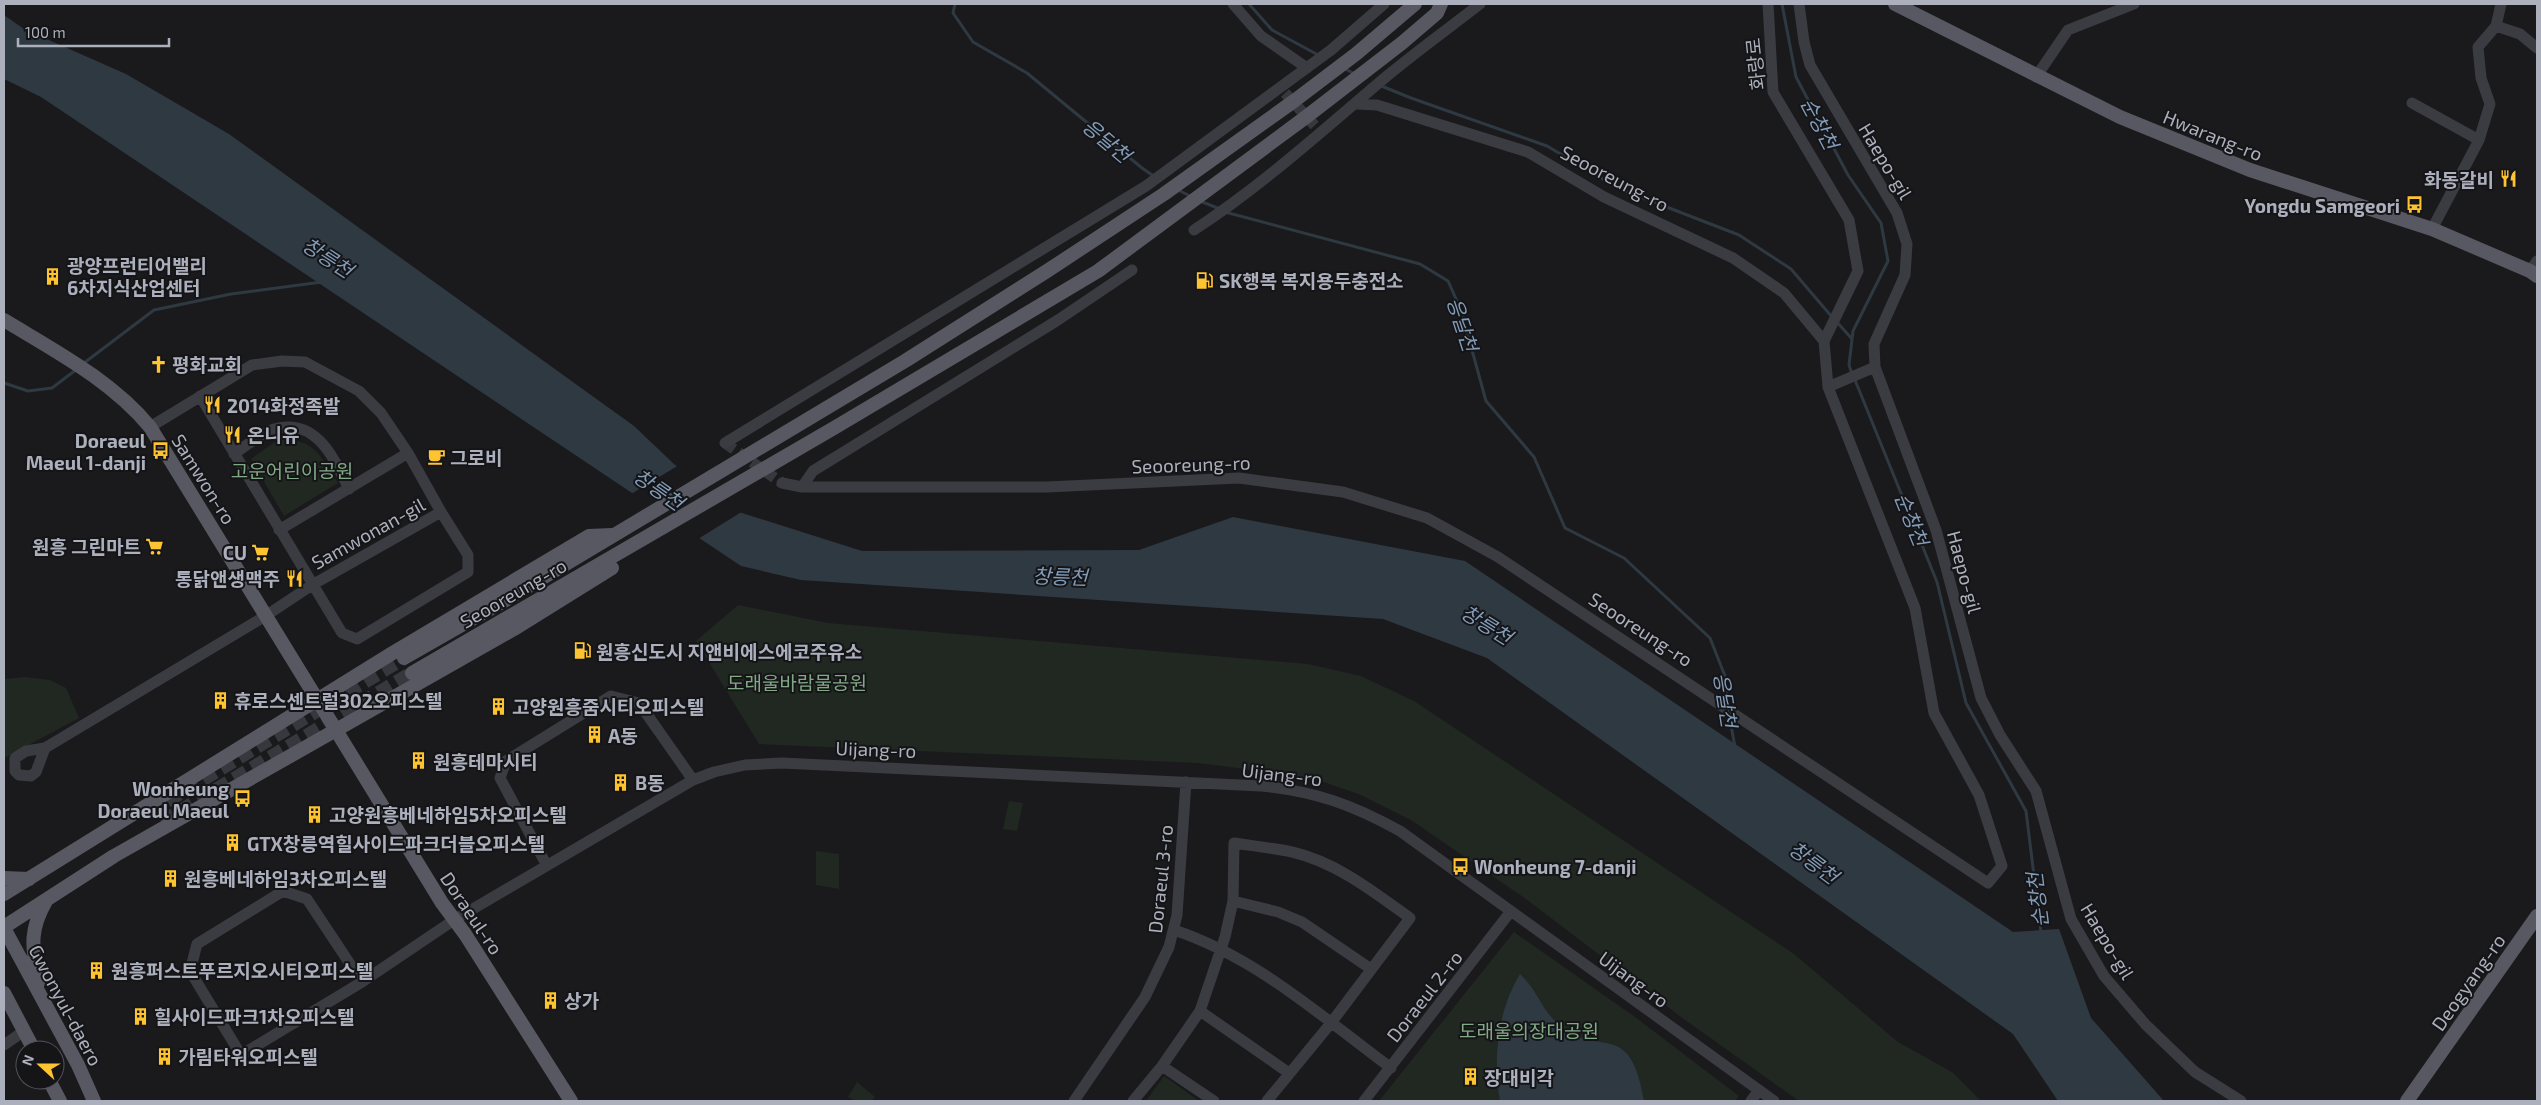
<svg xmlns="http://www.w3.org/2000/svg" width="2541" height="1105" font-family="'Exo 2','Noto Sans KR',sans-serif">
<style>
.green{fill:#202821}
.water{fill:#2f3942}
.pier{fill:#1a1a1d}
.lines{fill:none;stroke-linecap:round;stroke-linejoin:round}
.stream{stroke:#2f3942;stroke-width:3}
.minor-tunnel{stroke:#37383d;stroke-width:11;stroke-dasharray:11 5.5;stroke-linecap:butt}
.major-tunnel{stroke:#37383d;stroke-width:14;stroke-dasharray:14 7;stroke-linecap:butt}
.minor{stroke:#3b3c42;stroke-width:11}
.major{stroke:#575861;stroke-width:14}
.labels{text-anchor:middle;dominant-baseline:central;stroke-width:4;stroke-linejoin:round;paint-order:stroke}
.street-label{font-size:19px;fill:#acb0bd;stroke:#151518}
.poi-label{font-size:19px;font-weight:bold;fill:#acb0bd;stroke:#151518;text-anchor:start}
.park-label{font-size:19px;fill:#82a986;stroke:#151518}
.water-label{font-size:20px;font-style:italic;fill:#829db9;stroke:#151518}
</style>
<rect width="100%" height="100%" fill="#1a1a1d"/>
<path class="green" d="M279 439C317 440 318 454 338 483L284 516 251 459Z
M738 605 828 623 1308 664 1361 676 1414 701 1794 954 1898 1042 1952 1072 1981 1101H1799L1681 1017 1526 899 1411 820 1361 795 1321 781 1287 774 1198 763 759 744 696 641Z
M25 677 50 680 66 688 79 718 4 758V679Z
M1009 801 1023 803 1017 831 1003 829Z
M816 851 839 854V889L816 885Z
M1514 932 1635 1017 1739 1096 1735 1101H1379Z
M1164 1076 1199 1101H1200H1146Z
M857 1082 875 1097 872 1101H855L848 1097Z"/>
<path class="water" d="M4 15 24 29 126 74 229 134 634 426 674 464 739 512 862 551 1139 550 1233 517 1465 561 2013 932 2059 929 2091 1018 2164 1101H2058L2013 1034 1487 658 1383 619 801 580 741 566 41 97 4 79Z
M1520 974C1537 990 1540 1006 1554 1020 1595 1063 1630 1013 1644 1101H1500C1493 1059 1497 1012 1520 974Z"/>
<path class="pier" d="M679 465 740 510 743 511 698 539 631 494Z"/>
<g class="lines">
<path class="stream" d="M955 4 953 13 973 42 1027 73 1142 168 1155 177
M1249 4 1272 30 1320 56
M1782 4 1796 77 1848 175 1881 223 1888 261 1853 331 1849 365 1852 374
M1343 68 1355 74
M1379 85 1411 98 1547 146 1620 189 1739 235 1791 269 1832 317
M1178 190 1192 197
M1200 201 1220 209
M1225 212 1420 264 1448 281 1461 310 1486 401 1534 457 1565 528 1624 558 1710 638 1725 676 1728 706
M1836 321 1852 339
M84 363 154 310 231 294 322 282
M1855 380 1937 582 1966 703 2026 811 2041 932
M4 383 28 391 52 388 77 369
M1729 714 1735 747"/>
<path class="minor-tunnel" d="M1285 93 1316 127
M725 443 782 483"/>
<path class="major-tunnel" d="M167 801 404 658
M162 822 412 673"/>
<path class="minor" d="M1233 4 1261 36 1307 68
M1799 4 1804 42 1810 65 1897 213 1907 244 1905 275 1874 344 1875 367 1936 530 1981 698 2000 735 2036 791 2071 919 2104 976 2146 1025 2195 1072 2241 1101
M2496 26 2520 34 2537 48
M2036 77 2068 30 2134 4
M2412 103 2479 140
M1357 104 1377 105 1528 152 1604 197 1733 258 1784 293 1824 341
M2432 229 2479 140 2490 104 2481 78 2478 47 2496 26 2501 4
M1194 230C1263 185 1324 129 1387 76 1417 51 1449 28 1480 4
M2537 261 2530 271 2537 272
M1828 387 1875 367
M150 427 252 365 282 361 305 362 359 391 381 413 408 453 441 512 468 555V572L357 639 342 633 200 396
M725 443 1146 186 1331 50 1384 4
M234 454C246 446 261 433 274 429 317 417 334 459 349 489
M782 483 802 487H1047L1239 478 1343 492 1427 518 1498 557 1988 883 2002 866 1979 795 1934 713 1915 608 1828 387 1824 341 1858 271 1849 220 1773 92 1768 4
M802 487 813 471 1058 320 1132 270
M279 530 408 453
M45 748 36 772 31 776 19 775 15 771V758L26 751 45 748 267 615 312 585 441 512
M546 864 500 778 506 761 611 696 639 703 693 780
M1233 901 1278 912 1302 922 1371 969
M1174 930C1256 957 1322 1017 1391 1068
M362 982 307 899 283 891 197 944 190 971 241 1055 362 982 454 920 693 780 714 772 745 765 782 763 1261 786C1315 791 1353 805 1400 831L1774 1101
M1200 1011 1289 1073
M4 1045 24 1031
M1162 1066 1214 1101
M1074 1101 1145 997 1169 947 1177 915 1186 782
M1133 1101 1162 1066 1200 1011 1225 937 1233 901 1234 843C1253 846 1273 848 1292 852 1336 862 1374 892 1410 918L1331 1023 1267 1101
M1364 1101 1511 911
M1751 1101 1759 1090"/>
<path class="major" d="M1895 4 2120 117 2250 170 2432 229 2530 271 2537 276
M4 320C55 351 111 380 150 427L442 903 465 934 571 1101
M404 658 509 598 905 361 1047 271 1164 194 1294 101 1356 54 1415 4
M412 673 834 428 1098 271 1306 117 1402 43 1437 13 1441 4
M4 878 29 879
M4 894 391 654 589 536 612 535
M4 927 114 856 514 629 612 568
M4 928 78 1065 94 1101
M38 983C33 949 28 932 46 901
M4 993 34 1050
M49 1080 60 1101
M2407 1101 2537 916"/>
</g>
<defs>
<symbol id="restaurant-bare" viewBox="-9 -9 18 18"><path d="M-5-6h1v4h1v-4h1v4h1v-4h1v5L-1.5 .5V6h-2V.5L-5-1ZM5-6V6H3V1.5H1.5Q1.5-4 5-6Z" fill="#fec331" stroke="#151518" stroke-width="2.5" paint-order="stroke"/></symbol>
<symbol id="bus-bare" viewBox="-9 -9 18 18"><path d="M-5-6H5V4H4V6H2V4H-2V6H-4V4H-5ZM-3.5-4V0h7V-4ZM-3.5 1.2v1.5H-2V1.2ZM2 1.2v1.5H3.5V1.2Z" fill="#fec331" stroke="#151518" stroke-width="2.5" paint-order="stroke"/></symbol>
<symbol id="building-bare" viewBox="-9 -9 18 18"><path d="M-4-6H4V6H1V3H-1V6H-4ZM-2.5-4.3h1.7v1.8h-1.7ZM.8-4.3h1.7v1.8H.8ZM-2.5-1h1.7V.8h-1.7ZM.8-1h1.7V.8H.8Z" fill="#fec331" stroke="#151518" stroke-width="2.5" paint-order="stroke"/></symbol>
<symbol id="fuel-bare" viewBox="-9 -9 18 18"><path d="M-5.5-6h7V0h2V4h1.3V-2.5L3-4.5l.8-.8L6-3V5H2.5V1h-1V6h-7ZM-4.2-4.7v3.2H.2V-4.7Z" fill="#fec331" stroke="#151518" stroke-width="2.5" paint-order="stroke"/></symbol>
<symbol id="church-bare" viewBox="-9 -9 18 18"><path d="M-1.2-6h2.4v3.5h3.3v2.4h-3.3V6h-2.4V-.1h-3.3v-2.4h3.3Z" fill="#fec331" stroke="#151518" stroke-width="2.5" paint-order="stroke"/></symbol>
<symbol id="cafe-bare" viewBox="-9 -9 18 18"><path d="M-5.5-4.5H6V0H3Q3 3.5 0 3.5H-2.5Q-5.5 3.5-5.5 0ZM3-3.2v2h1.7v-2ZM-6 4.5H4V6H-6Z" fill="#fec331" stroke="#151518" stroke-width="2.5" paint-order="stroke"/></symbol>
<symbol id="supermarket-bare" viewBox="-9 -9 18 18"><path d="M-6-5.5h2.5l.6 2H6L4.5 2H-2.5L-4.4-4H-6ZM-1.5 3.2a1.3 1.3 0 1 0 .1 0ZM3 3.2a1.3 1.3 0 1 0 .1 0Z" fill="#fec331" stroke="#151518" stroke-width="2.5" paint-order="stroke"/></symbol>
</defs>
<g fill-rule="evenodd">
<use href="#restaurant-bare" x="2496" y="166" width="25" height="25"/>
<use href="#bus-bare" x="2402" y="192" width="25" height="25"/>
<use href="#building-bare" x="40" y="264" width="25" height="25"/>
<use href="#fuel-bare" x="1192" y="268" width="25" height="25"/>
<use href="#church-bare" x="146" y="352" width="25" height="25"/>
<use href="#restaurant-bare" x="200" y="392" width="25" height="25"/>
<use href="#restaurant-bare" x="220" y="422" width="25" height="25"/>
<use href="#bus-bare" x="148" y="438" width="25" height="25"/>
<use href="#cafe-bare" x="424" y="444" width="25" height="25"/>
<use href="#supermarket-bare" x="142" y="534" width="25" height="25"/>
<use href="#supermarket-bare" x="248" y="540" width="25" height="25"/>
<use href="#restaurant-bare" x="282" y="566" width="25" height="25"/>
<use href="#fuel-bare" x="570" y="638" width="25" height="25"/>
<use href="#building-bare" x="208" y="688" width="25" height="25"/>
<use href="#building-bare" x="486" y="694" width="25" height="25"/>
<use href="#building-bare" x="582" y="722" width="25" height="25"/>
<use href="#building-bare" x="406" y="748" width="25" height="25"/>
<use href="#building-bare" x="608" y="770" width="25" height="25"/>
<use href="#bus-bare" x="230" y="786" width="25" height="25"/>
<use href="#building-bare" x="302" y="802" width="25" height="25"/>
<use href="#building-bare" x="220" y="830" width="25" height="25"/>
<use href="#bus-bare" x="1448" y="854" width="25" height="25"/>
<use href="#building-bare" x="158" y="866" width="25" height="25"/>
<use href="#building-bare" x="84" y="958" width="25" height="25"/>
<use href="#building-bare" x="538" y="988" width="25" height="25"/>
<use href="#building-bare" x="128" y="1004" width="25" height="25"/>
<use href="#building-bare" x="152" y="1044" width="25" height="25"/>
<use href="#building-bare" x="1458" y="1064" width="25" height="25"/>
</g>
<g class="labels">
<g class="street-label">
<text transform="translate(1755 64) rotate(-96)">화랑로</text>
<text transform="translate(2213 135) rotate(22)">Hwarang-ro</text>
<text transform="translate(1886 161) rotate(59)">Haepo-gil</text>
<text transform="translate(1615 178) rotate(28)">Seooreung-ro</text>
<text transform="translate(1191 464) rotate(-2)">Seooreung-ro</text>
<text transform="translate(204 479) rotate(58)">Samwon-ro</text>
<text transform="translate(368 533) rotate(-29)">Samwonan-gil</text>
<text transform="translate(1965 572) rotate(75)">Haepo-gil</text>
<text transform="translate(513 593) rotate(-30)">Seooreung-ro</text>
<text transform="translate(1641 629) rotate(33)">Seooreung-ro</text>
<text transform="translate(876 749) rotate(2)">Uijang-ro</text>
<text transform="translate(1282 774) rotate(7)">Uijang-ro</text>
<text transform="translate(1160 879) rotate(-84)">Doraeul 3-ro</text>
<text transform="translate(472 913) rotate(56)">Doraeul-ro</text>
<text transform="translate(2108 941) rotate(59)">Haepo-gil</text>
<text transform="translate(1634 979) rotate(36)">Uijang-ro</text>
<text transform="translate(2468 982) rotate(-55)">Deogyang-ro</text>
<text transform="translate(1424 996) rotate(-52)">Doraeul 2-ro</text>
<text transform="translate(66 1005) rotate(62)">Gwonyul-daero</text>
</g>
<g class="poi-label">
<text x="2494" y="179" text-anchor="end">화동갈비</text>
<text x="2400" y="205" text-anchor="end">Yongdu Samgeori</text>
<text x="67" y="265">광양프런티어밸리<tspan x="67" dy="22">6차지식산업센터</tspan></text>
<text x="1219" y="280">SK행복 복지용두충전소</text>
<text x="172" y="364">평화교회</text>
<text x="227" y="405">2014화정족발</text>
<text x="247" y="434">온니유</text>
<text x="146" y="440" text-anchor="end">Doraeul<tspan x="146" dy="22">Maeul 1-danji</tspan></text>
<text x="450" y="457">그로비</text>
<text x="141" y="546" text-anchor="end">원흥 그린마트</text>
<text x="247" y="552" text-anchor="end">CU</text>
<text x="280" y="578" text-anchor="end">통닭앤생맥주</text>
<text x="596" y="651">원흥신도시 지앤비에스에코주유소</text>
<text x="234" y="700">휴로스센트럴302오피스텔</text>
<text x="512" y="706">고양원흥줌시티오피스텔</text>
<text x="608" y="735">A동</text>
<text x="433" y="761">원흥테마시티</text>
<text x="635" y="782">B동</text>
<text x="229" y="788" text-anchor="end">Wonheung<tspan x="229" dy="22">Doraeul Maeul</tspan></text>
<text x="329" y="814">고양원흥베네하임5차오피스텔</text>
<text x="247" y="843">GTX창릉역힐사이드파크더블오피스텔</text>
<text x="1474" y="866">Wonheung 7-danji</text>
<text x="184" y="878">원흥베네하임3차오피스텔</text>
<text x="111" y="970">원흥퍼스트푸르지오시티오피스텔</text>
<text x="564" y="1000">상가</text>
<text x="154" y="1016">힐사이드파크1차오피스텔</text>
<text x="178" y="1056">가림타워오피스텔</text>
<text x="1484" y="1077">장대비각</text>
</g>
<g class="park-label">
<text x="292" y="470">고운어린이공원</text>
<text x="797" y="682">도래울바람물공원</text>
<text x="1529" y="1030">도래울의장대공원</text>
</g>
<g class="water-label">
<text transform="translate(1820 123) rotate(62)">순창천</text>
<text transform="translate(1107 140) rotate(40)">응달천</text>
<text transform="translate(328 257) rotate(33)">창릉천</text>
<text transform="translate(1463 324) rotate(72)">응달천</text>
<text transform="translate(659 489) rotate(35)">창릉천</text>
<text transform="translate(1912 519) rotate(68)">순창천</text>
<text transform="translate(1060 576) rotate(2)">창릉천</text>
<text transform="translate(1487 624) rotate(32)">창릉천</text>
<text transform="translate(1726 700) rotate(81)">응달천</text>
<text transform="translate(1814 862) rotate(37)">창릉천</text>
<text transform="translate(2037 900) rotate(-97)">순창천</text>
</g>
</g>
<rect width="2541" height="1105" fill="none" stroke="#acb0bd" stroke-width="10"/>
<g transform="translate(40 1065) rotate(291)"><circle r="24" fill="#151518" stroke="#51535a"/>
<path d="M0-4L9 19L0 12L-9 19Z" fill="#fec331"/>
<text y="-8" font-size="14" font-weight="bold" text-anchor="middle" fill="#acb0bd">N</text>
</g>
<path d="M18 38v8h151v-8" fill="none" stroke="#acb0bd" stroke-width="2.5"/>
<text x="25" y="38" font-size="15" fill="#acb0bd" stroke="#151518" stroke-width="4" paint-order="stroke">100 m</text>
</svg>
